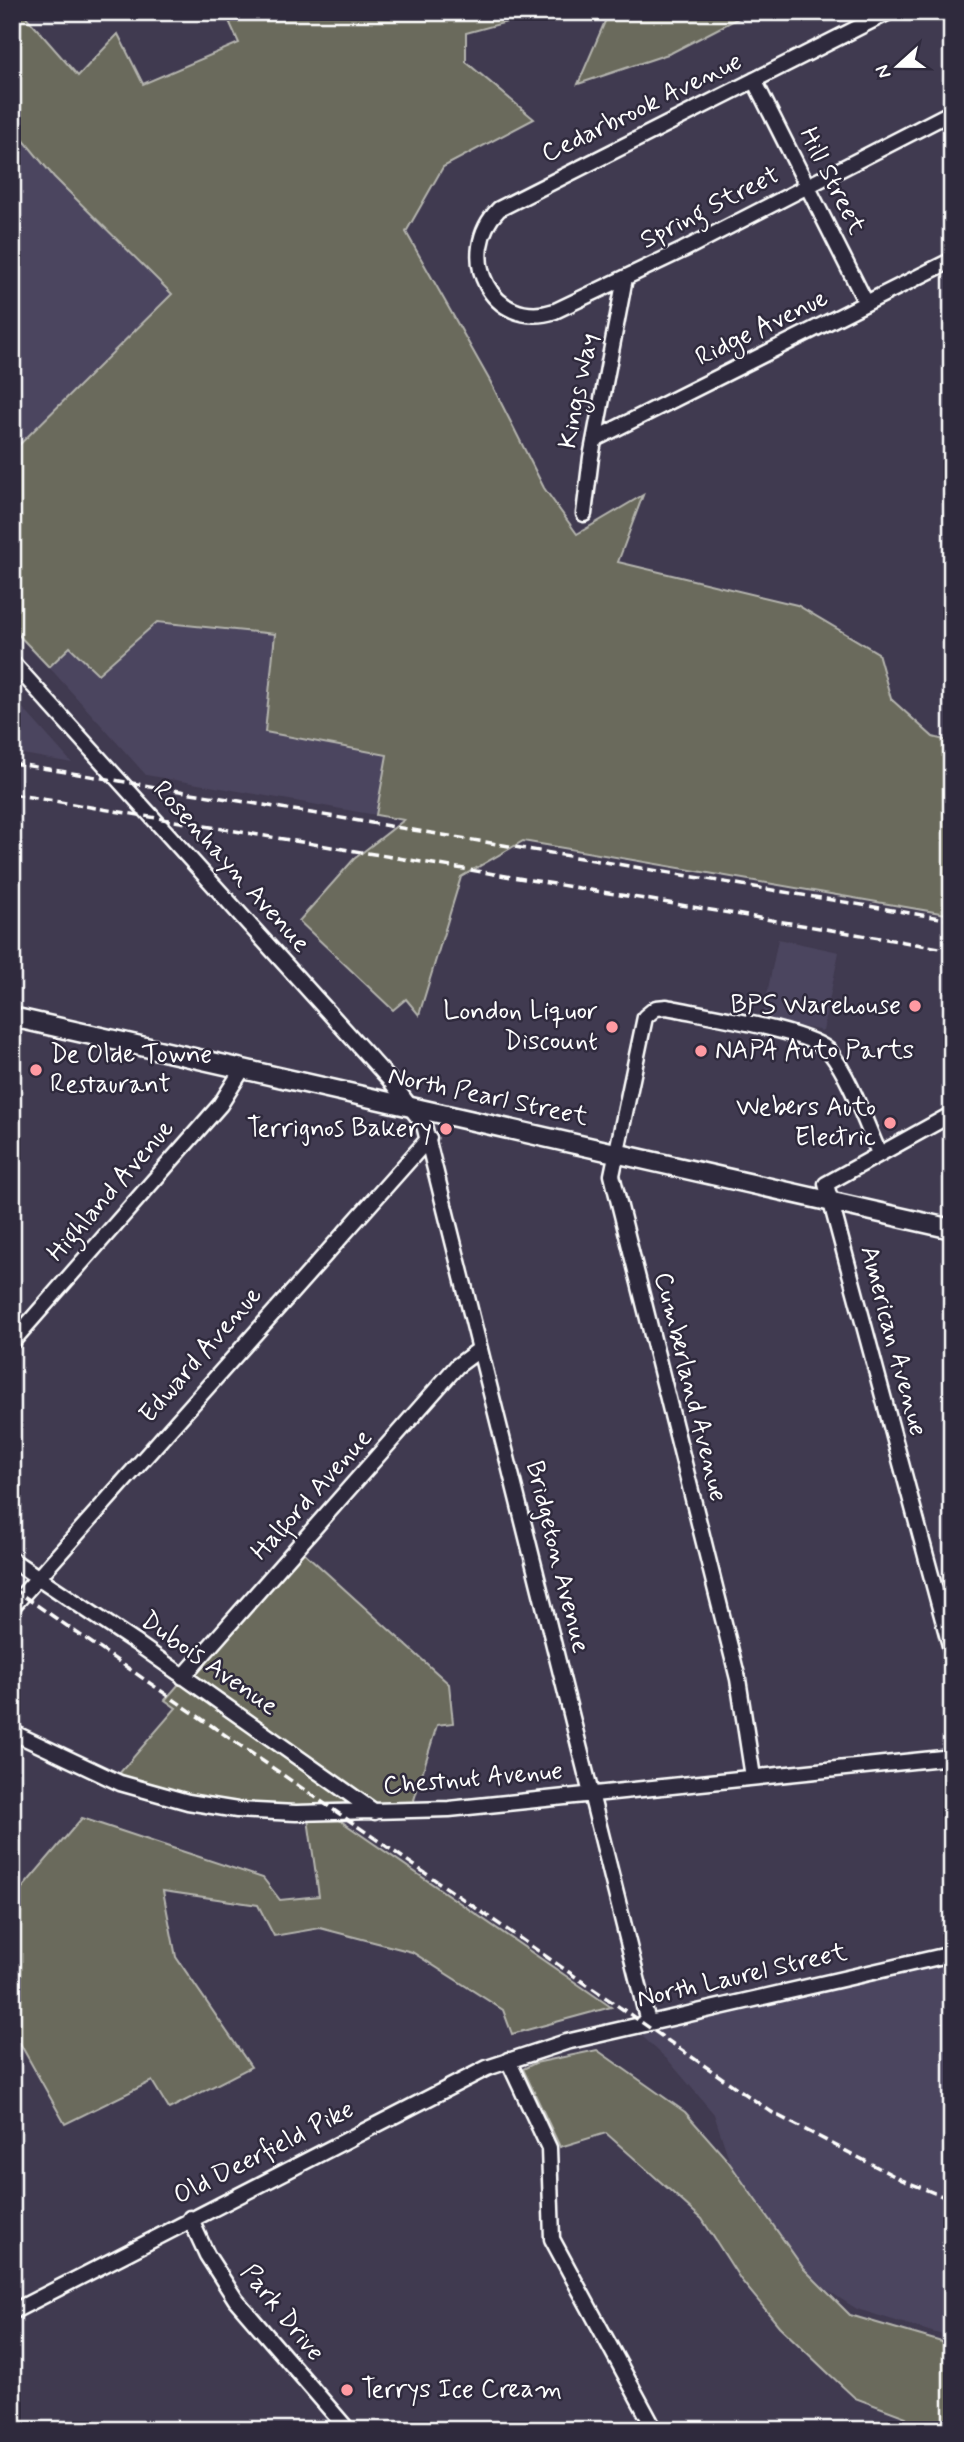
<svg xmlns="http://www.w3.org/2000/svg" width="964" height="2442" font-family="Mynerve,sans-serif">
<style>
.built{fill:#4b455e}
.green{fill:#6a6a5c;stroke:#b4b4ae;stroke-width:2}
.lines{fill:none;stroke-linecap:round;stroke-linejoin:round}
.minor-casing{stroke:#fff;stroke-width:19}
.major-casing{stroke:#fff;stroke-width:23}
.minor{stroke:#2f2a3d;stroke-width:14}
.major{stroke:#2f2a3d;stroke-width:18}
.rail{stroke:#fff;stroke-width:3.5;stroke-dasharray:10 5;stroke-linecap:butt}
.poi-dot{fill:#ff9aa2;stroke:#2f2a3d;stroke-width:2.5}
.labels{text-anchor:middle;dominant-baseline:central;stroke-width:5;stroke-linejoin:round;paint-order:stroke}
.street-label{font-size:26px;fill:#fff;stroke:#2f2a3d}
.poi-label{font-size:26px;fill:#fff;stroke:#2f2a3d;text-anchor:end}
</style>
<rect width="100%" height="100%" fill="#403a50"/>
<filter id="ink" filterUnits="userSpaceOnUse"><feTurbulence type="fractalNoise" baseFrequency=".0143" numOctaves="2"/><feDisplacementMap in="SourceGraphic" scale="14" xChannelSelector="R" yChannelSelector="G"/><feConvolveMatrix kernelMatrix="1 2 1 2 8 2 1 2 1" color-interpolation-filters="sRGB"/></filter>
<g filter="url(#ink)">
<path class="built" d="M12 126 54 177 172 294 12 452Z
M157 622 275 634 265 732 387 755 376 815 146 775 49 667 70 647 98 674Z
M12 696 72 763 12 752Z
M778 939 839 952 823 1031 762 1019Z
M952 1954V2338L857 2309 806 2277 730 2162 714 2114 669 2061 631 2026Z"/>
<path class="green" d="M12 12H22L78 76 118 34 143 84 239 43 225 12H511L507 22 466 33V62L534 119 443 167 406 232 490 381 544 488 577 534 643 495 618 562 797 605 878 653 891 699 933 737 952 742V915L523 841 461 877 419 1015 406 999 393 1010 299 921 354 859 404 820 376 815 387 755 265 732 275 634 157 622 98 674 70 647 49 667 12 628V452L172 294 54 177 12 126Z
M609 12H750L671 53 578 84Z
M298 1547 449 1684 453 1723 437 1725 410 1813 338 1819 611 2007 512 2034 503 2010 412 1952 320 1928 274 1936 258 1905 163 1891 176 1957 251 2067 169 2109 152 2081 65 2124 12 2029V1900L82 1818 263 1878 280 1900 319 1896 308 1819 111 1783 176 1708 165 1700Z
M597 2050 685 2112 728 2161 804 2269 850 2315 952 2345V2430H887L906 2417 855 2398 826 2371 779 2326 741 2280 702 2219 606 2133 560 2147 523 2069 535 2063Z"/>
<g class="lines">
<defs>
<path id="minor" d="M889 12 499 209C454 254 492 332 555 311L683 250 952 112
M754 80 866 303
M595 439 952 260
M584 514 591 457 625 278
M12 662 389 1079 424 1125 648 2022
M952 1114 826 1184 952 1653
M12 1342 220 1105 242 1070
M12 1560 135 1642 375 1812
M12 1607 429 1138
M183 1677 457 1366 480 1349
M12 1732 120 1783 188 1802 237 1810 296 1813 449 1809 952 1757
M753 1777 738 1679 612 1175 645 1017 656 1008 667 1007C698 1014 813 1031 830 1052 852 1081 864 1120 879 1153
M508 2060 549 2148 552 2239 655 2430
M190 2218 207 2255 236 2300 348 2430
M12 2312 487 2068 566 2042 952 1954"/>
<path id="major" d="M12 1017 952 1229"/>
</defs>
<use href="#minor" class="minor-casing"/>
<use href="#major" class="major-casing"/>
<use href="#minor" class="minor"/>
<use href="#major" class="major"/>
<path class="rail" d="M12 763 952 920
M12 794 952 950
M12 1588 773 2113 902 2180 952 2200"/>
</g>
</g>
<g class="poi-dot">
<circle cx="915" cy="1006" r="7"/>
<circle cx="612" cy="1027" r="7"/>
<circle cx="701" cy="1051" r="7"/>
<circle cx="36" cy="1070" r="7"/>
<circle cx="890" cy="1123" r="7"/>
<circle cx="446" cy="1129" r="7"/>
<circle cx="347" cy="2390" r="7"/>
</g>
<g class="labels">
<g class="street-label">
<text transform="translate(642 108) rotate(-26)">Cedarbrook Avenue</text>
<text transform="translate(832 181) rotate(63)">Hill Street</text>
<text transform="translate(710 208) rotate(-27)">Spring Street</text>
<text transform="translate(762 328) rotate(-26)">Ridge Avenue</text>
<text transform="translate(579 391) rotate(-79)">Kings Way</text>
<text transform="translate(231 867) rotate(48)">Rosenhayn Avenue</text>
<text transform="translate(488 1097) rotate(12)">North Pearl Street</text>
<text transform="translate(111 1191) rotate(-49)">Highland Avenue</text>
<text transform="translate(893 1341) rotate(75)">American Avenue</text>
<text transform="translate(201 1355) rotate(-49)">Edward Avenue</text>
<text transform="translate(690 1387) rotate(76)">Cumberland Avenue</text>
<text transform="translate(312 1495) rotate(-48)">Halford Avenue</text>
<text transform="translate(557 1557) rotate(76)">Bridgeton Avenue</text>
<text transform="translate(209 1664) rotate(35)">Dubois Avenue</text>
<text transform="translate(473 1779) rotate(-5)">Chestnut Avenue</text>
<text transform="translate(742 1976) rotate(-13)">North Laurel Street</text>
<text transform="translate(264 2153) rotate(-27)">Old Deerfield Pike</text>
<text transform="translate(282 2313) rotate(51)">Park Drive</text>
</g>
<g class="poi-label">
<text x="901" y="1006">BPS Warehouse</text>
<text x="598" y="1012">London Liquor<tspan x="598" dy="30">Discount</tspan></text>
<text x="715" y="1051" text-anchor="start">NAPA Auto Parts</text>
<text x="50" y="1055" text-anchor="start">De Olde Towne<tspan x="50" dy="30">Restaurant</tspan></text>
<text x="876" y="1108">Webers Auto<tspan x="876" dy="30">Electric</tspan></text>
<text x="432" y="1129">Terrignos Bakery</text>
<text x="361" y="2390" text-anchor="start">Terrys Ice Cream</text>
</g>
</g>
<rect width="964" height="2442" fill="none" stroke="#2f2a3d" stroke-width="42"/>
<rect x="21" y="21" width="922" height="2400" fill="none" stroke="#fff" stroke-width="2.5" filter="url(#ink)"/>
<g transform="translate(898 66) rotate(249)" stroke="#2f2a3d" stroke-width="5" paint-order="stroke">
<path d="M0-5L12 26L0 18L-12 26Z" fill="#ffffff"/>
<text y="-10" font-size="19" font-weight="bold" text-anchor="middle" fill="#ffffff">N</text>
</g>
</svg>
